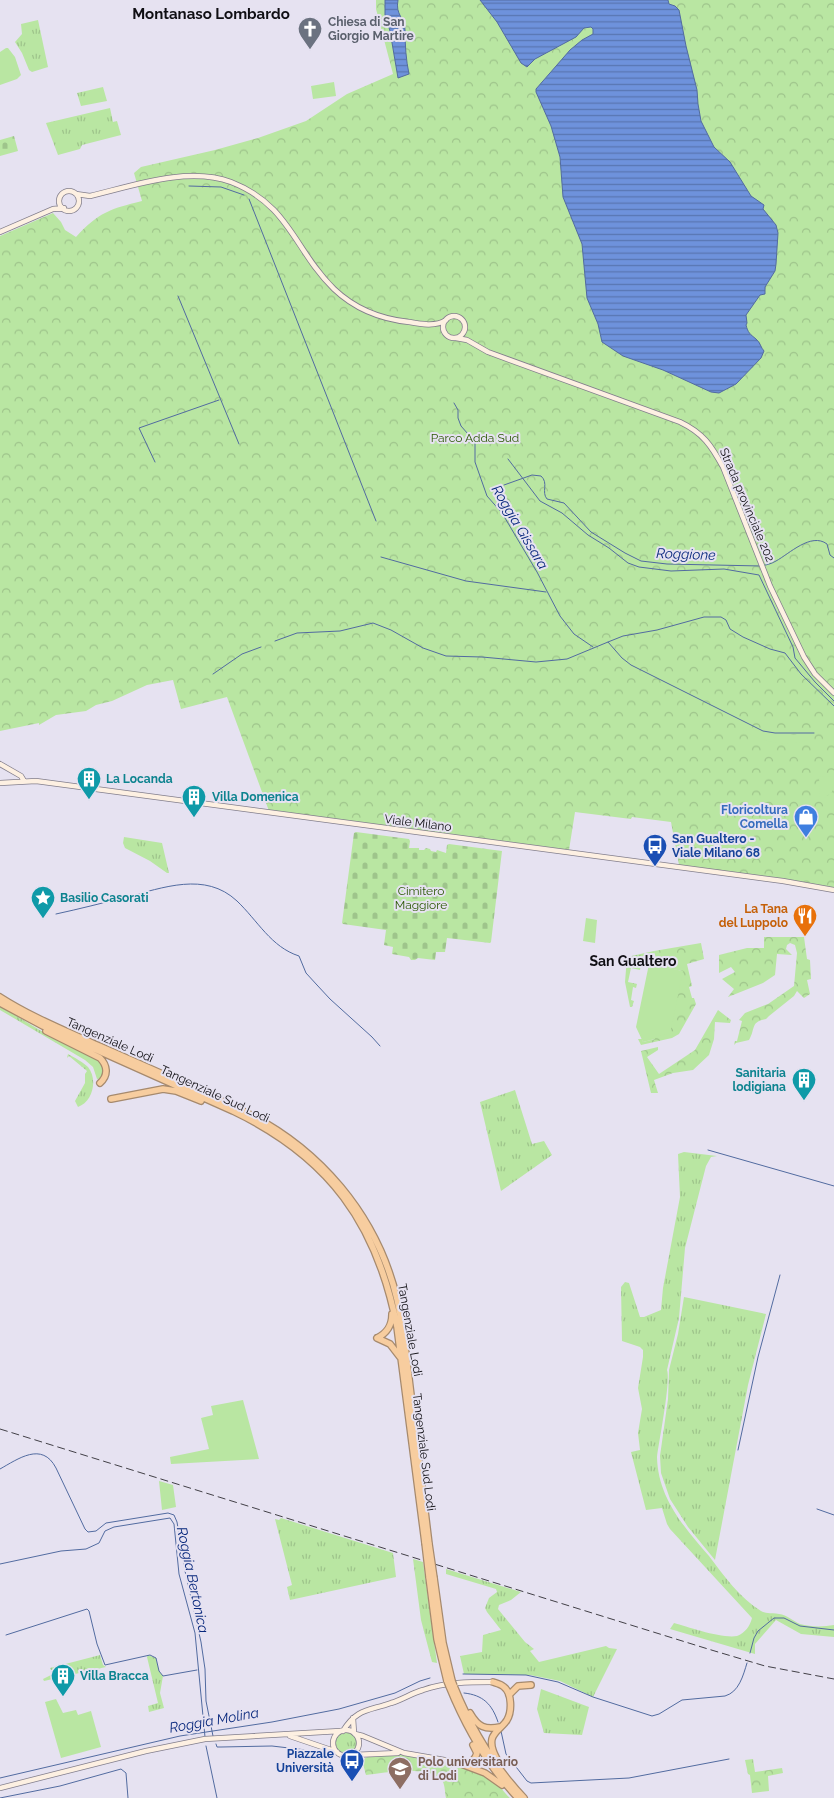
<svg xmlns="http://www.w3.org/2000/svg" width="834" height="1798" font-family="Raleway,sans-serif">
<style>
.grass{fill:url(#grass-tufts)}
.cemetery{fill:url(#cemetery-stones)}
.park{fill:url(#park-crowns)}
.garden{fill:#b9e6a2}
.water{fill:url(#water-rules);stroke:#526ba0}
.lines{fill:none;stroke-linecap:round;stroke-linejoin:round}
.stream{stroke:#526ba0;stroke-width:1}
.secondary-casing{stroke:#827e8c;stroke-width:6}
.highway-casing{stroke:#a68a6e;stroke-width:8}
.secondary{stroke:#fdf0e2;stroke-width:4.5}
.highway{stroke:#f7cd9f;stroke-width:5.5}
.rail{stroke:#424047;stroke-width:1;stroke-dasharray:8 4;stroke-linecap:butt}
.highway-bridge-casing{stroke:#a68a6e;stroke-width:8;stroke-linecap:butt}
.highway-bridge{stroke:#f7cd9f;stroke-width:5.5}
.labels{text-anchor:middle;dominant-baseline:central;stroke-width:4;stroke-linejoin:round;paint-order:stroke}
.worship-label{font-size:12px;font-weight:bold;fill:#5b616d;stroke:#e6e2f1;text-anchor:start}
.park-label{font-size:12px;fill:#2b5803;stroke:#e6e2f1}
.street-label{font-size:12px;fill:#100f14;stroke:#e6e2f1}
.culture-label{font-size:12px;font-weight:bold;fill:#0d838f;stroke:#e6e2f1;text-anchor:start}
.shop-label{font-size:12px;font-weight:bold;fill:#366cbe;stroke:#e6e2f1;text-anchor:end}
.transit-label{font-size:12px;font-weight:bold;fill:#164399;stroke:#e6e2f1;text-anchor:start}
.food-label{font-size:12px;font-weight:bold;fill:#c56008;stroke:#e6e2f1;text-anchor:end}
.education-label{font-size:12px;font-weight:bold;fill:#785e54;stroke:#e6e2f1;text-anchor:start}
.water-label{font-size:14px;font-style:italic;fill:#07277c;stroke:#e6e2f1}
.neighbourhood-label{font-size:14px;font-weight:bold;fill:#100f14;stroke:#e6e2f1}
.quarter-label{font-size:15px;font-weight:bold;fill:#100f14;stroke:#e6e2f1}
</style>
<defs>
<pattern id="grass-tufts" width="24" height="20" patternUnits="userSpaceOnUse" patternTransform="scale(1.25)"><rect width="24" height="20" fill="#b9e6a2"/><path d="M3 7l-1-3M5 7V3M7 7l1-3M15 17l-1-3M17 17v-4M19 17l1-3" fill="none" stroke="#9ec48b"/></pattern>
<pattern id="cemetery-stones" width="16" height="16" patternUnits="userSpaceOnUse" patternTransform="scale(1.25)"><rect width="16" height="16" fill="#b9e6a2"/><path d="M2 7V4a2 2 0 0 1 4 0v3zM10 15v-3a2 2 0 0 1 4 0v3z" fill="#9ec48b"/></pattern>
<pattern id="park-crowns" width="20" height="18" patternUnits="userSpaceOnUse" patternTransform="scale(1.25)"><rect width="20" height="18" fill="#b9e6a2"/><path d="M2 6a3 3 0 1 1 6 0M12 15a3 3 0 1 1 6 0" fill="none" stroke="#9ec48b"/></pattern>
<pattern id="water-rules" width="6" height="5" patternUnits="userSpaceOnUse" patternTransform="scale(1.25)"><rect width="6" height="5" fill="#6e92dc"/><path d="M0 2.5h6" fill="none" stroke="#5976b1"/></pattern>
</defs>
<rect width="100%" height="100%" fill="#e6e2f1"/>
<path class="grass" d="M38 20 48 67 32 72 29 70 22 53 15 42 22 34 21 24Z
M103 87 107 101 81 106 77 93Z
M110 108 113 122 117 121 121 135 82 145 80 149 58 155 46 123Z
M124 837 162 843 169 873H167L150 861 125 848 123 843Z
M654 951 655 953 643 956 640 970 631 968 628 982 637 984 636 988 633 987 631 1000 634 1001 632 1007H630L625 982 627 957Z
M0 1006 43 1032 97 1058 105 1069 102 1078 97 1079 93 1067 85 1060 0 1010Z
M68 1054C75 1058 83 1062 88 1067 98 1079 93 1102 78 1107L75 1101 85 1083V1074L87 1071 69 1056 67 1058Z
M515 1090 532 1144 544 1141 552 1155 501 1191 480 1102Z
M684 1152 717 1156 711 1157 706 1166 685 1248 679 1318 667 1370C671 1381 659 1441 657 1457 658 1498 684 1527 709 1556 724 1576 740 1598 761 1611 767 1615 773 1612 779 1614 787 1615 793 1621 800 1624 810 1627 823 1627 834 1625V1637L801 1634 776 1620 755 1644V1654L670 1629 674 1623C688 1627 723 1639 737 1636 745 1633 750 1626 752 1618L670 1529 667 1524 662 1508 646 1510 631 1452 640 1450 638 1433 642 1409 638 1388 643 1357V1350L640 1347 622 1341 621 1287 625 1282 629 1283 640 1317H644L661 1310 663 1288 680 1197 678 1154Z
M684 1297 766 1314 748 1385 715 1560 688 1527 670 1499 661 1473 660 1456 668 1399 669 1370 678 1334Z
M281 1518 393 1553 396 1577 290 1600 287 1587 292 1585 275 1519 279 1520Z
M413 1559 423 1562 437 1663 432 1662 421 1620Z
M446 1569 521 1592 511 1600 499 1605 498 1609 525 1642 534 1649 530 1651 539 1662 606 1646 609 1648 617 1649 593 1697 560 1681 530 1675 464 1674 460 1656 482 1652 483 1635 501 1630 487 1612 485 1608 489 1598 497 1592 496 1589 446 1574Z
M100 1655 103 1665 106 1667 44 1681 43 1679 69 1666 51 1670 50 1668Z
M148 1655 156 1658 159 1671 163 1676 160 1693 164 1708 149 1712 148 1706 158 1703 147 1657Z
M541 1689 589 1707 582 1735 544 1733 537 1709Z
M335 1742a11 11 0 1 1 22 0a11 11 0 1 1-22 0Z"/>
<path class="cemetery" d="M14 136 18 151 0 156V140Z
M356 832 409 839 410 841 409 848H419V850H424L426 848 430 849 431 851 436 852 437 850 446 853 447 845 449 844 502 851 491 942 490 943 447 938 445 952H436L435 960 418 958 415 960H411L409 957 392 954 393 947 384 945 386 930 343 924 342 923 354 833Z"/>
<path class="park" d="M376 0H834V888L784 879 679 865 671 822 632 817 631 819 575 812 569 850 269 811 227 697 181 709 173 680 147 685 112 701 96 705 86 711 56 715 39 725V723L0 731V236L53 213 61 222 65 230 76 237C99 212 110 209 142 201L134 173 141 167 215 150 258 138 306 121 347 94 393 74 376 9Z
M764 937H804L807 959 810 960 811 979 807 980 810 994 804 998 797 991 794 996 769 1016 766 1019C750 1022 756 1028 749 1040L736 1043 734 1045 735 1041H737L742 1021 739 1020 745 1013 768 1004 794 986 797 953 795 945 790 943 787 945 786 949 792 955 777 954 775 975 763 983 728 997 734 989 722 979 735 972 731 967 719 973V955L747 948H764Z
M701 943 704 959 687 964 692 986 689 987 692 998H694L696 1004 679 1034 672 1038 641 1045 638 1039H642L643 1042 655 1039V1036L682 971 658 966 654 951Z
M718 1010 731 1020 730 1023 715 1022 714 1039 709 1055 693 1070 673 1073 654 1080 658 1093H651L641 1051 658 1047V1050L647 1057 659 1074 695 1050Z
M405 1754C434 1760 469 1763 494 1781 500 1785 504 1793 510 1798H446C445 1794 445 1786 443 1782 433 1764 383 1773 366 1775L362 1760 369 1756Z
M753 1759 755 1772 782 1768 783 1773 768 1776 769 1791 752 1793 750 1775 748 1774 745 1760Z"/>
<path class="garden" d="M6 48H8L15 57 21 75 17 79 0 85V52Z
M334 82 336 96 313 99 311 86Z
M750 729 775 735H810V739C788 748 763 742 743 731Z
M834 776 832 792 824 798H820L819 777Z
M586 918 597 920 595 943 583 941Z
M649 964 683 971 670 1034 655 1036V1039L643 1042 636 1027Z
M243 1400 259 1459 171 1464 170 1457 209 1449 201 1418 213 1415 211 1406Z
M159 1481 173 1485 176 1507 162 1510Z
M56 1699 63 1713 76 1710 78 1715 91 1711 101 1747 61 1758 45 1702Z"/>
<path class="water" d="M385 0H398C395 15 405 18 405 30 405 45 406 60 409 74L398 78 390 31 385 15Z
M480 0H668L669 4 675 6 679 10 686 46 697 90 698 104 701 121 714 147 730 162 751 196 764 205 763 209 776 225 778 233 776 264 775 271 765 287V294L760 295 746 315 747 323 746 325C748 333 750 334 756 339 760 342 761 348 764 351L761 358 736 384 719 393 711 392 663 370 623 356 602 342 598 324 587 298 582 244 563 197 560 157 551 126 536 92V89L570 50 582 40 593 34V29L591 27 584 28 576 37 535 59 527 67 521 63 497 22Z"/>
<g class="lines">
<path class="stream" d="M189 186 221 187 244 195
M249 199 376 521
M178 296 239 444
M454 403 458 410V418L461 426 475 442V462L487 496 502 513 537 572 560 616 574 634 593 647
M508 459 540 501 562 513 588 535 609 548 628 563 639 567 671 571 724 569 759 575 793 647 795 658 815 682 834 701
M155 462 139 428 219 400
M504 485 532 475 541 476C549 483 541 492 547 499L564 503 591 532 625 553 641 561 667 564 761 566C766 565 771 564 776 561 789 554 811 532 827 544L830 555 834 558
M381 557 466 581 546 592
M275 641 297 633 340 631 373 623 391 630 423 648 446 656 482 657 536 662 567 659 608 642 622 658 631 665 763 731 775 733H814
M608 642 623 636 657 630 704 617H721L726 620 730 629 743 637 770 649 785 653 801 674 834 706
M213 674 242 654 261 647
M56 914C79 909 103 903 126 897 163 888 205 871 237 901 258 921 271 947 299 956L306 973 317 985 330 999 372 1037 380 1046
M708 1150 834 1186
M738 1450 758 1357 780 1275
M0 1469C18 1459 42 1441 56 1468L85 1529 88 1532 96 1531 106 1523 168 1513 174 1515 177 1522 185 1571 201 1642 205 1669 206 1701 213 1736
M817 1509 834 1515
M0 1564 61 1551 86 1549 99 1543 105 1531 114 1527 170 1518 174 1524 179 1574 195 1633 205 1737
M6 1635 87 1609 89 1611 97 1644 105 1665 150 1655 156 1658 159 1671 163 1676 197 1670
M750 1653 754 1638 758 1631 774 1618H784L800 1626 834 1630
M463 1674 526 1675 558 1682 593 1697 652 1716 659 1714 682 1700 725 1696C739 1692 743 1676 747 1663
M464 1693C483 1695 492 1704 498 1722
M501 1731 506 1754 527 1781 531 1783 629 1778 729 1759
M216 1744 217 1747H221L272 1746 306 1750
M206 1746 217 1798
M0 1778 180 1736 272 1722 339 1709 395 1693 420 1681 430 1678
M0 1798 60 1786 121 1769 126 1773 128 1798"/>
<defs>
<path id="secondary" d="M59 201a10 10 0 1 1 20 0a10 10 0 1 1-20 0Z
M76 194 90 196C132 186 188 166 231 182 290 205 294 250 334 289 355 309 380 319 409 322 420 324 436 327 446 320
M0 232 53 209 64 208
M443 327a11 11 0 1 1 22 0a11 11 0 1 1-22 0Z
M456 338 467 340 488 352 680 422C703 433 711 445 723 467L770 586 804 657 815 674 834 693
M0 764 21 776 24 781
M0 783 36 781 783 881 834 890
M353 1718 354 1733
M333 1743a13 13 0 1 1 26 0a13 13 0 1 1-26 0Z
M343 1731C357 1708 369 1711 391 1703 402 1700 412 1693 423 1690 445 1682 470 1682 493 1682
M355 1734 363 1736 404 1753 456 1762
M290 1736 337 1752
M353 1755 398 1753
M0 1788 146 1751 205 1739 340 1731"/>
<path id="highway" d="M0 997C28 1015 59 1028 90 1042 140 1064 191 1086 241 1110 319 1147 377 1215 397 1299 404 1330 407 1363 411 1395 417 1444 423 1494 429 1544
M0 1003 43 1026 233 1111C329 1157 377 1223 397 1327L425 1543
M46 1031 100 1058C107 1065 109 1075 100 1083
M111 1099 163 1089 176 1091 201 1101
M377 1338C387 1333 392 1326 392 1314
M377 1338 390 1344 400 1357
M429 1577 437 1639 447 1681
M434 1578 443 1643 452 1681
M493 1682C496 1683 501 1684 504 1687 512 1693 512 1712 507 1720 503 1727 494 1731 492 1739 490 1748 496 1757 500 1765
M449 1686C466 1728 487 1765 518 1798
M454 1686C471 1728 493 1765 524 1798
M509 1695 518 1686 531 1685
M470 1713C478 1727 485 1730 500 1727
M456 1762 485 1773 502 1785
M463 1763C470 1764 475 1760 477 1753L473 1745"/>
</defs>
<use href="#secondary" class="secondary-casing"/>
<use href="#highway" class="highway-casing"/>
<use href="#secondary" class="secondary"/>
<use href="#highway" class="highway"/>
<path class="rail" d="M0 1429 708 1649 765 1666 834 1679"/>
<defs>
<path id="highway-bridge" d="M425 1543 429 1577
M429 1544 434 1578
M447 1681 449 1686
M452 1681 454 1686"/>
</defs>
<use href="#highway-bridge" class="highway-bridge-casing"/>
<use href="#highway-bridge" class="highway-bridge"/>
</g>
<defs>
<symbol id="church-pin" viewBox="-11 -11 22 30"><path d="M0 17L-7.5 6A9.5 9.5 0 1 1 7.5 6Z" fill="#6b7280" stroke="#e6e2f1"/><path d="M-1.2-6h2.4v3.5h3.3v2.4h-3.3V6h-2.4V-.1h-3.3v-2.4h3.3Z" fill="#fff"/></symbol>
<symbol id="building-pin" viewBox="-11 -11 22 30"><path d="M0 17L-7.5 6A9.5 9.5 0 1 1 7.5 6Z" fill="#0f9aa8" stroke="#e6e2f1"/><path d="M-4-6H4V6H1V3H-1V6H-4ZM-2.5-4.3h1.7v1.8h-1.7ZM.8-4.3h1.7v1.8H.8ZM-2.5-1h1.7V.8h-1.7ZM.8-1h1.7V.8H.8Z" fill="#fff"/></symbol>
<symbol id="shop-pin" viewBox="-11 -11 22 30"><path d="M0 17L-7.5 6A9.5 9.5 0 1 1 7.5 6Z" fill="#3f7fe0" stroke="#e6e2f1"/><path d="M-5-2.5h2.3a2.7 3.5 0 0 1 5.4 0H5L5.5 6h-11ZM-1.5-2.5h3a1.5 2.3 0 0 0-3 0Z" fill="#fff"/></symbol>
<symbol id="bus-pin" viewBox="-11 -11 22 30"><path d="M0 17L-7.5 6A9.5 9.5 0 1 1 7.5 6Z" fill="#1a4fb4" stroke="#e6e2f1"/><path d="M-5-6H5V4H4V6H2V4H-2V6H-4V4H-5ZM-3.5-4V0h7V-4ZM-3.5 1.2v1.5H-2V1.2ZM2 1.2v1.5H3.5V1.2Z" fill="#fff"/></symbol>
<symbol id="sight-pin" viewBox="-11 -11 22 30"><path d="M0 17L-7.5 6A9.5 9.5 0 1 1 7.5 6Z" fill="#0f9aa8" stroke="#e6e2f1"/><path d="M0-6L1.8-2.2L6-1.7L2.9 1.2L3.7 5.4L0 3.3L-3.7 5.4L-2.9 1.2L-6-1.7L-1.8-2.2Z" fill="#fff"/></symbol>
<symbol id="restaurant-pin" viewBox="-11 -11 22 30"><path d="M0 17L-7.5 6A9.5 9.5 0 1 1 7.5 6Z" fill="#e8710a" stroke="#e6e2f1"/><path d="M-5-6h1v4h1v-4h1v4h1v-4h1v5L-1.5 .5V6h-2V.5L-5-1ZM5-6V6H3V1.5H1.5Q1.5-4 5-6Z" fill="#fff"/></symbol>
<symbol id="university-pin" viewBox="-11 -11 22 30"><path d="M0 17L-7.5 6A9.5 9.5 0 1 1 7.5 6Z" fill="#8d6e63" stroke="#e6e2f1"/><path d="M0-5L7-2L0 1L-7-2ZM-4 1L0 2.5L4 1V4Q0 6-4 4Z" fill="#fff"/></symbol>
</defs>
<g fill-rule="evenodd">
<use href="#church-pin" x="296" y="15" width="28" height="38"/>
<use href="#building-pin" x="75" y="765" width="28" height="38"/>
<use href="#building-pin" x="180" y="783" width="28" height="38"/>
<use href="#shop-pin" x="792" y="803" width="28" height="38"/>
<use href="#bus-pin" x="641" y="832" width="28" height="38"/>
<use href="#sight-pin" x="29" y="884" width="28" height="38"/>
<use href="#restaurant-pin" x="791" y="902" width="28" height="38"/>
<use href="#building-pin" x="790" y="1066" width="28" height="38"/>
<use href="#building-pin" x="49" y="1662" width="28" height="38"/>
<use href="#bus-pin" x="338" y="1747" width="28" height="38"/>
<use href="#university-pin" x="386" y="1755" width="28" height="38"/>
</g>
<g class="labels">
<g class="worship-label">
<text x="328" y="22">Chiesa di San<tspan x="328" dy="14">Giorgio Martire</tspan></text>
</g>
<g class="park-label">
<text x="475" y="438">Parco Adda Sud</text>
<text x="421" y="891">Cimitero<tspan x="421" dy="14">Maggiore</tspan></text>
</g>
<g class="street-label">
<text transform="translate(747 505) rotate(67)">Strada provinciale 202</text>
<text transform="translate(418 823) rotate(7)">Viale Milano</text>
<text transform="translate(110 1040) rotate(24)">Tangenziale Lodi</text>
<text transform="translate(215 1094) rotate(25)">Tangenziale Sud Lodi</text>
<text transform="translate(410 1330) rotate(80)">Tangenziale Lodi</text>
<text transform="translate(424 1452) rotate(83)">Tangenziale Sud Lodi</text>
</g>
<g class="culture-label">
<text x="106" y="779">La Locanda</text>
<text x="212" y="797">Villa Domenica</text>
<text x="60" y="898">Basilio Casorati</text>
<text x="786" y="1073" text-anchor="end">Sanitaria<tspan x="786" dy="14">lodigiana</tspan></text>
<text x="80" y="1676">Villa Bracca</text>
</g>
<g class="shop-label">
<text x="788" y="810">Floricoltura<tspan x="788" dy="14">Comella</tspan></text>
</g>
<g class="transit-label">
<text x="672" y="839">San Gualtero -<tspan x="672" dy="14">Viale Milano 68</tspan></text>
<text x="334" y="1754" text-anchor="end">Piazzale<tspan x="334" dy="14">Università</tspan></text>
</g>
<g class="food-label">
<text x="788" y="909">La Tana<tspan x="788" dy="14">del Luppolo</tspan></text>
</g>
<g class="education-label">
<text x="418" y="1762">Polo universitario<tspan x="418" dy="14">di Lodi</tspan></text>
</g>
<g class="water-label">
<text transform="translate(520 527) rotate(59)">Roggia Gissara</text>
<text transform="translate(686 554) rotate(2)">Roggione</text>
<text transform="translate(193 1580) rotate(78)">Roggia Bertonica</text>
<text transform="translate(214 1720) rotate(-10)">Roggia Molina</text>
</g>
<g class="neighbourhood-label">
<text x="633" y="961">San Gualtero</text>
</g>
<g class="quarter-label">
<text x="211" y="14">Montanaso Lombardo</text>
</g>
</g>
</svg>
